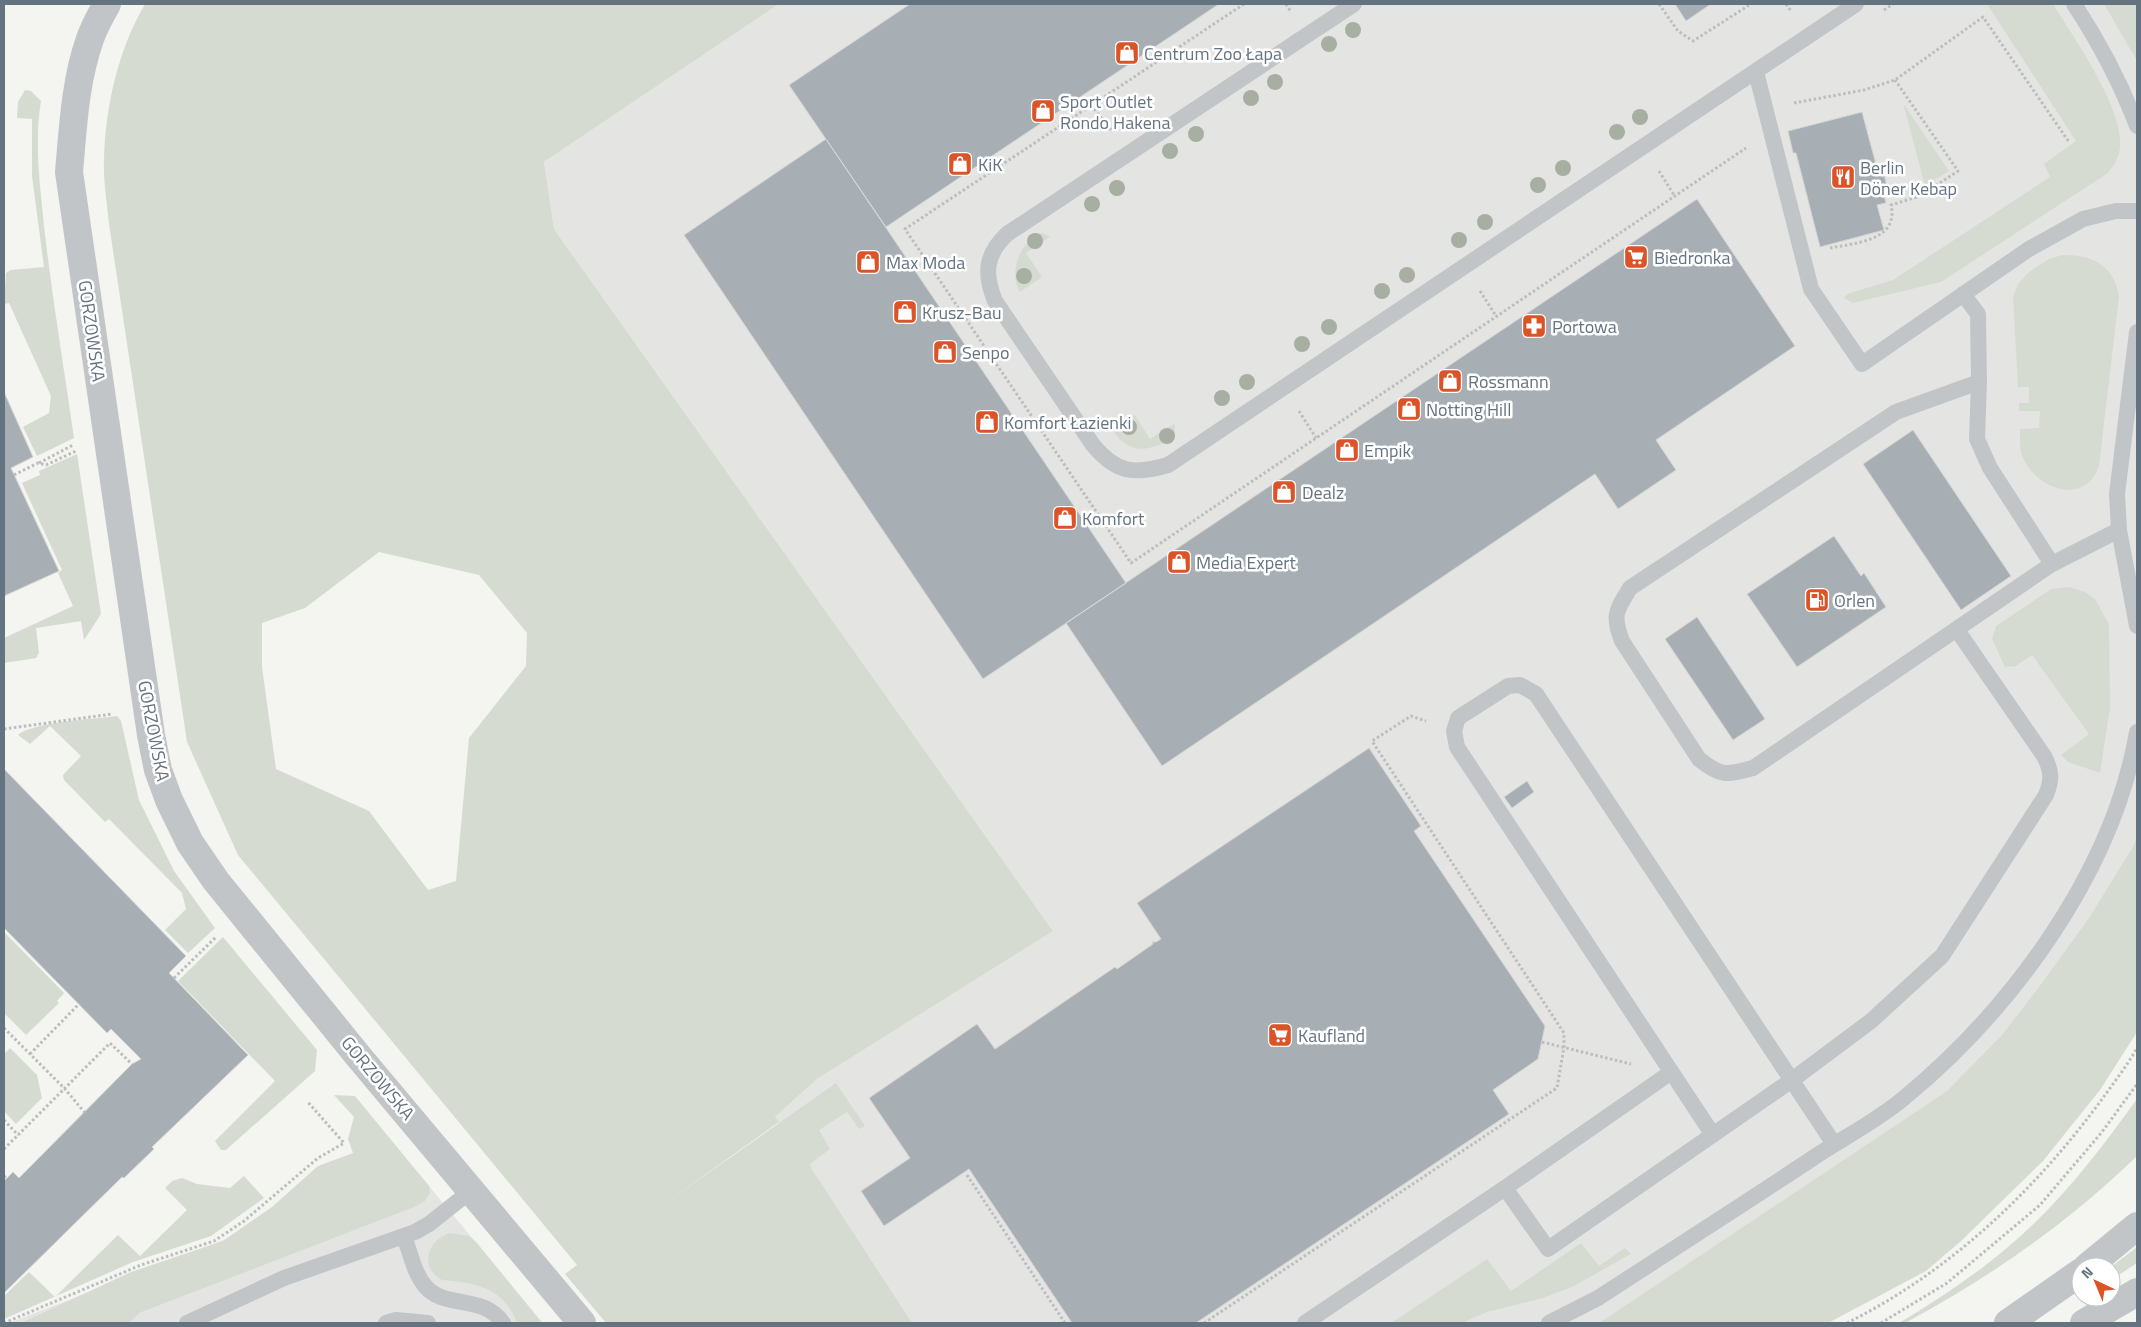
<svg xmlns="http://www.w3.org/2000/svg" width="2141" height="1327" font-family="'Titillium Web',sans-serif">
<style>
.built{fill:#e4e5e3}
.green{fill:#d5dbd1;fill-rule:evenodd}
.building{fill:#a8afb4;stroke:#d5d5d3}
.lines{fill:none;stroke-linecap:round;stroke-linejoin:round}
.path{stroke:#bbbdbf;stroke-width:3;stroke-dasharray:2.5 2.5;stroke-linecap:butt}
.service{stroke:#c2c5c8;stroke-width:16}
.minor{stroke:#c2c5c8;stroke-width:28}
.tertiary{stroke:#c2c5c8;stroke-width:28}
.tree{fill:#a6afa2}
.labels{text-anchor:middle;dominant-baseline:central;stroke-width:5;stroke-linejoin:round;paint-order:stroke}
.poi-label{font-size:18px;fill:#647380;stroke:#fff;text-anchor:start}
.street-label{font-size:18px;fill:#647380;stroke:#fff}
</style>
<rect width="100%" height="100%" fill="#f4f4f0"/>
<path class="built" d="M779 4H2137V862L2054 1007 1716 1323H888L775 1117 817 1079 1053 931 554 229 544 162Z
M413 1167 543 1323H9Z"/>
<path class="green" d="M145 4H779L544 162 554 229 1053 931 817 1079 775 1117 779 1122 657 1209 836 1083 865 1126 859 1129 847 1112 819 1130 830 1149 810 1164 811 1168 912 1323H606L565 1274 577 1265 238 855 187 742 109 224C107 202 103 180 104 158 106 105 118 50 145 4ZM379 552 479 575 527 633 526 666 469 738 456 881 428 890 369 811 276 769 262 667V623L305 608Z
M1987 4H2053C2072 35 2133 120 2118 156 2116 162 2112 168 2108 173L1941 282 1853 303 1844 298 1847 294 1893 280 2050 177 2044 164 2076 141Z
M2104 4H2137V61Z
M25 90 31 91 41 101C34 143 40 184 44 226 52 297 64 368 74 438L37 456 23 427 49 413 51 396 9 303 4 304 6 273 11 270 44 267 32 176V119L17 118 18 102Z
M1903 103 1949 171 1925 186 1924 182Z
M1038 233H1043L1050 237 1026 253 1042 277 1020 292C1008 272 1020 245 1038 233Z
M2062 255C2092 254 2114 265 2119 296L2099 466C2085 506 2039 490 2024 460 2019 451 2020 439 2020 429L2039 428 2040 411H2019V403H2029V387H2018L2013 297 2018 284 2029 272 2049 259Z
M1135 415 1150 439 1175 423V436C1152 452 1128 456 1113 430Z
M77 454 101 614 84 640 81 621 36 628 39 653 36 658 4 663V638L73 606 58 573 62 570 22 483 40 475 39 471Z
M2069 587 2085 592 2095 599 2109 624 2110 708 2100 773 2068 762 2061 755 2089 734 2032 655 2016 666 2005 667 1992 639 1996 626 2051 589Z
M117 716 121 721 139 800 174 871 215 928 188 953 165 930 186 909 182 893 109 819 105 822 64 780 63 775 81 756 50 726 30 744 18 735C32 722 96 719 117 716Z
M2137 834V1032L2100 1090 2043 1161 1961 1241 1926 1271 1828 1323H1599L1947 1091 2002 1035 2042 983 2089 918 2134 845Z
M4 932 64 993 57 1001 59 1003 26 1035 4 1013Z
M223 937 317 1050 315 1071 226 1150H221L215 1141 275 1081 178 981Z
M10 1048 37 1075 42 1098 16 1124 4 1111V1054Z
M334 1095 355 1096 429 1186 430 1192 425 1201 414 1207 139 1313 129 1323H21L131 1272 223 1241 272 1207 318 1166 353 1153 348 1139 354 1117Z
M2137 1099V1156C2068 1223 1989 1278 1905 1323H1899C1937 1300 1974 1276 2008 1247 2058 1205 2099 1152 2137 1099Z
M244 1176 264 1198 211 1236 133 1262 4 1319V1296L29 1272 55 1297 118 1235 140 1256 187 1210 165 1188 172 1181 182 1178 197 1184 230 1188Z
M450 1233 469 1236 477 1243 542 1323H517C504 1288 477 1283 442 1280 419 1268 427 1240 450 1233Z
M1581 1243 1599 1266 1625 1248 1631 1254 1574 1286 1543 1298 1487 1312 1462 1323H1391L1487 1259 1511 1291Z
M2137 1247V1263L2111 1280V1267Z"/>
<path class="building" d="M910 4H1219L886 227 789 85Z
M1675 4H1711L1686 21Z
M1862 112 1877 168 1882 167 1887 186 1882 187 1886 203 1877 205 1884 230 1820 247 1796 153H1793L1788 131Z
M826 139 1126 583 983 679 684 235Z
M1697 199 1795 346 1656 440 1676 470 1618 509 1595 474 1162 766 1066 623Z
M4 392 33 457 11 468 59 571 4 596Z
M1913 430 2011 576 1961 610 1863 464Z
M1834 536 1861 576 1864 573 1886 607 1797 667 1747 594Z
M1697 617 1765 719 1733 740 1665 639Z
M1369 748 1421 826 1414 831 1545 1026 1538 1059 1493 1090 1509 1114 1196 1323H1072L969 1169 884 1226 861 1191 910 1158 869 1098 977 1024 995 1049 1115 967 1117 969 1153 944 1152 942H1156L1161 939 1137 903Z
M4 769 186 956 169 973 248 1055 152 1147 154 1149 124 1178 122 1177 4 1293V1181L13 1172 19 1178 132 1064 141 1059 111 1029 107 1033 4 928Z
M1527 781 1534 792 1512 808 1504 797Z"/>
<g class="lines">
<path class="path" d="M1244 4 905 229 1131 563 1746 148
M1286 4 1291 12
M1659 4 1678 31 1693 41 1751 4
M1786 4 1791 11
M1884 10 1893 4
M1794 103 1864 90 1895 80 1983 17 2069 142
M1091 105 1111 130
M1659 171 1674 195
M1830 248C1855 243 1899 241 1891 205L1920 196 1958 171 1895 80
M1480 291 1496 316
M1299 411 1316 438
M39 463 73 445
M14 475 38 463 46 465 76 451
M4 729 112 714
M174 978 216 937
M4 1028 65 1089 85 1113
M1542 1042 1631 1064
M30 1054 78 1005
M4 1120 18 1135
M4 1149 110 1043 132 1064
M967 1175 1065 1323
M4 1176 7 1179
M4 1323 141 1265 214 1241 244 1221 318 1158 344 1143 307 1101
M1204 1323 1557 1088 1564 1047V1033L1372 741 1411 716 1426 721
M1847 1323C1951 1271 2037 1189 2105 1095 2116 1080 2128 1064 2137 1048
M1881 1323 1947 1283 2040 1205 2102 1132 2137 1084"/>
<path class="service" d="M1354 4 1007 234C985 255 984 274 995 301L1093 445C1116 473 1134 475 1168 465L1856 4
M2074 4C2101 45 2120 81 2137 126
M1756 72 1811 289 1862 364 2029 249 2083 219 2116 211H2137
M1963 294 1978 314 1979 382 1977 439 1990 468 2052 564 2119 530
M2137 332 2117 494 2119 530 2137 626
M1979 382 1896 412 1630 588C1616 611 1612 615 1622 641L1699 759C1721 777 1727 775 1753 768L2052 564
M1713 1135 1457 747 1454 731 1458 718 1508 686 1520 685 1536 694 1834 1144
M1505 1188 1670 1073
M404 1236C410 1252 414 1273 425 1286 445 1310 482 1293 503 1323
M187 1323 284 1278 415 1232 429 1224 472 1190
M386 1323 396 1320 428 1323
M1305 1323 1505 1188 1548 1249 1792 1080 1871 1021 1942 956 2046 795C2052 780 2052 771 2044 756L1957 630
M1549 1323 1598 1298C1670 1251 1744 1204 1816 1156 1845 1137 1878 1120 1904 1098 2012 1009 2113 872 2137 732"/>
<path class="minor" d="M107 4C101 15 94 27 90 39 75 81 73 128 69 172L151 735 158 770 169 800 190 843 216 881 359 1057 582 1323"/>
<path class="tertiary" d="M2087 1267 2137 1226
M2008 1323 2081 1272
M2084 1323 2137 1292"/>
</g>
<g class="tree">
<circle cx="1353" cy="30" r="8"/>
<circle cx="1329" cy="44" r="8"/>
<circle cx="1275" cy="82" r="8"/>
<circle cx="1251" cy="98" r="8"/>
<circle cx="1640" cy="117" r="8"/>
<circle cx="1617" cy="132" r="8"/>
<circle cx="1196" cy="134" r="8"/>
<circle cx="1170" cy="151" r="8"/>
<circle cx="1563" cy="168" r="8"/>
<circle cx="1538" cy="185" r="8"/>
<circle cx="1117" cy="188" r="8"/>
<circle cx="1092" cy="204" r="8"/>
<circle cx="1485" cy="222" r="8"/>
<circle cx="1459" cy="240" r="8"/>
<circle cx="1035" cy="241" r="8"/>
<circle cx="1407" cy="275" r="8"/>
<circle cx="1024" cy="276" r="8"/>
<circle cx="1382" cy="291" r="8"/>
<circle cx="1329" cy="327" r="8"/>
<circle cx="1302" cy="344" r="8"/>
<circle cx="1247" cy="382" r="8"/>
<circle cx="1222" cy="398" r="8"/>
<circle cx="1129" cy="427" r="8"/>
<circle cx="1167" cy="436" r="8"/>
</g>
<defs>
<symbol id="shop-square" viewBox="-11 -11 22 22"><rect x="-9" y="-9" width="18" height="18" rx="4" fill="#dc5328" stroke="#fff"/><path d="M-5-2.5h2.3a2.7 3.5 0 0 1 5.4 0H5L5.5 6h-11ZM-1.5-2.5h3a1.5 2.3 0 0 0-3 0Z" fill="#fff"/></symbol>
<symbol id="restaurant-square" viewBox="-11 -11 22 22"><rect x="-9" y="-9" width="18" height="18" rx="4" fill="#dc5328" stroke="#fff"/><path d="M-5-6h1v4h1v-4h1v4h1v-4h1v5L-1.5 .5V6h-2V.5L-5-1ZM5-6V6H3V1.5H1.5Q1.5-4 5-6Z" fill="#fff"/></symbol>
<symbol id="supermarket-square" viewBox="-11 -11 22 22"><rect x="-9" y="-9" width="18" height="18" rx="4" fill="#dc5328" stroke="#fff"/><path d="M-6-5.5h2.5l.6 2H6L4.5 2H-2.5L-4.4-4H-6ZM-1.5 3.2a1.3 1.3 0 1 0 .1 0ZM3 3.2a1.3 1.3 0 1 0 .1 0Z" fill="#fff"/></symbol>
<symbol id="pharmacy-square" viewBox="-11 -11 22 22"><rect x="-9" y="-9" width="18" height="18" rx="4" fill="#dc5328" stroke="#fff"/><path d="M-2-6h4v4h4v4h-4v4h-4v-4h-4v-4h4Z" fill="#fff"/></symbol>
<symbol id="fuel-square" viewBox="-11 -11 22 22"><rect x="-9" y="-9" width="18" height="18" rx="4" fill="#dc5328" stroke="#fff"/><path d="M-5.5-6h7V0h2V4h1.3V-2.5L3-4.5l.8-.8L6-3V5H2.5V1h-1V6h-7ZM-4.2-4.7v3.2H.2V-4.7Z" fill="#fff"/></symbol>
</defs>
<g fill-rule="evenodd">
<use href="#shop-square" x="1113" y="39" width="28" height="28"/>
<use href="#shop-square" x="1029" y="97" width="28" height="28"/>
<use href="#shop-square" x="946" y="150" width="28" height="28"/>
<use href="#restaurant-square" x="1829" y="163" width="28" height="28"/>
<use href="#supermarket-square" x="1622" y="243" width="28" height="28"/>
<use href="#shop-square" x="854" y="248" width="28" height="28"/>
<use href="#shop-square" x="891" y="298" width="28" height="28"/>
<use href="#pharmacy-square" x="1520" y="312" width="28" height="28"/>
<use href="#shop-square" x="931" y="338" width="28" height="28"/>
<use href="#shop-square" x="1436" y="367" width="28" height="28"/>
<use href="#shop-square" x="1395" y="395" width="28" height="28"/>
<use href="#shop-square" x="973" y="408" width="28" height="28"/>
<use href="#shop-square" x="1333" y="436" width="28" height="28"/>
<use href="#shop-square" x="1270" y="478" width="28" height="28"/>
<use href="#shop-square" x="1051" y="504" width="28" height="28"/>
<use href="#shop-square" x="1165" y="548" width="28" height="28"/>
<use href="#fuel-square" x="1803" y="586" width="28" height="28"/>
<use href="#supermarket-square" x="1266" y="1021" width="28" height="28"/>
</g>
<g class="labels">
<g class="poi-label">
<text x="1144" y="53">Centrum Zoo Łapa</text>
<text x="1060" y="101">Sport Outlet<tspan x="1060" dy="21">Rondo Hakena</tspan></text>
<text x="978" y="164">KiK</text>
<text x="1860" y="167">Berlin<tspan x="1860" dy="21">Döner Kebap</tspan></text>
<text x="1654" y="257">Biedronka</text>
<text x="886" y="262">Max Moda</text>
<text x="922" y="312">Krusz-Bau</text>
<text x="1552" y="326">Portowa</text>
<text x="962" y="352">Senpo</text>
<text x="1468" y="381">Rossmann</text>
<text x="1426" y="409">Notting Hill</text>
<text x="1004" y="422">Komfort Łazienki</text>
<text x="1364" y="450">Empik</text>
<text x="1302" y="492">Dealz</text>
<text x="1082" y="518">Komfort</text>
<text x="1196" y="562">Media Expert</text>
<text x="1834" y="600">Orlen</text>
<text x="1298" y="1035">Kaufland</text>
</g>
<g class="street-label">
<text transform="translate(92 331) rotate(82)">GORZOWSKA</text>
<text transform="translate(154 731) rotate(79)">GORZOWSKA</text>
<text transform="translate(378 1078) rotate(50)">GORZOWSKA</text>
</g>
</g>
<rect width="2141" height="1327" fill="none" stroke="#647380" stroke-width="10"/>
<g transform="translate(2096 1282) rotate(316)"><circle r="24" fill="#ffffff" stroke="#c1c7cc"/>
<path d="M0-4L9 19L0 12L-9 19Z" fill="#dc5328"/>
<text y="-8" font-size="14" font-weight="bold" text-anchor="middle" fill="#647380">N</text>
</g>
</svg>
